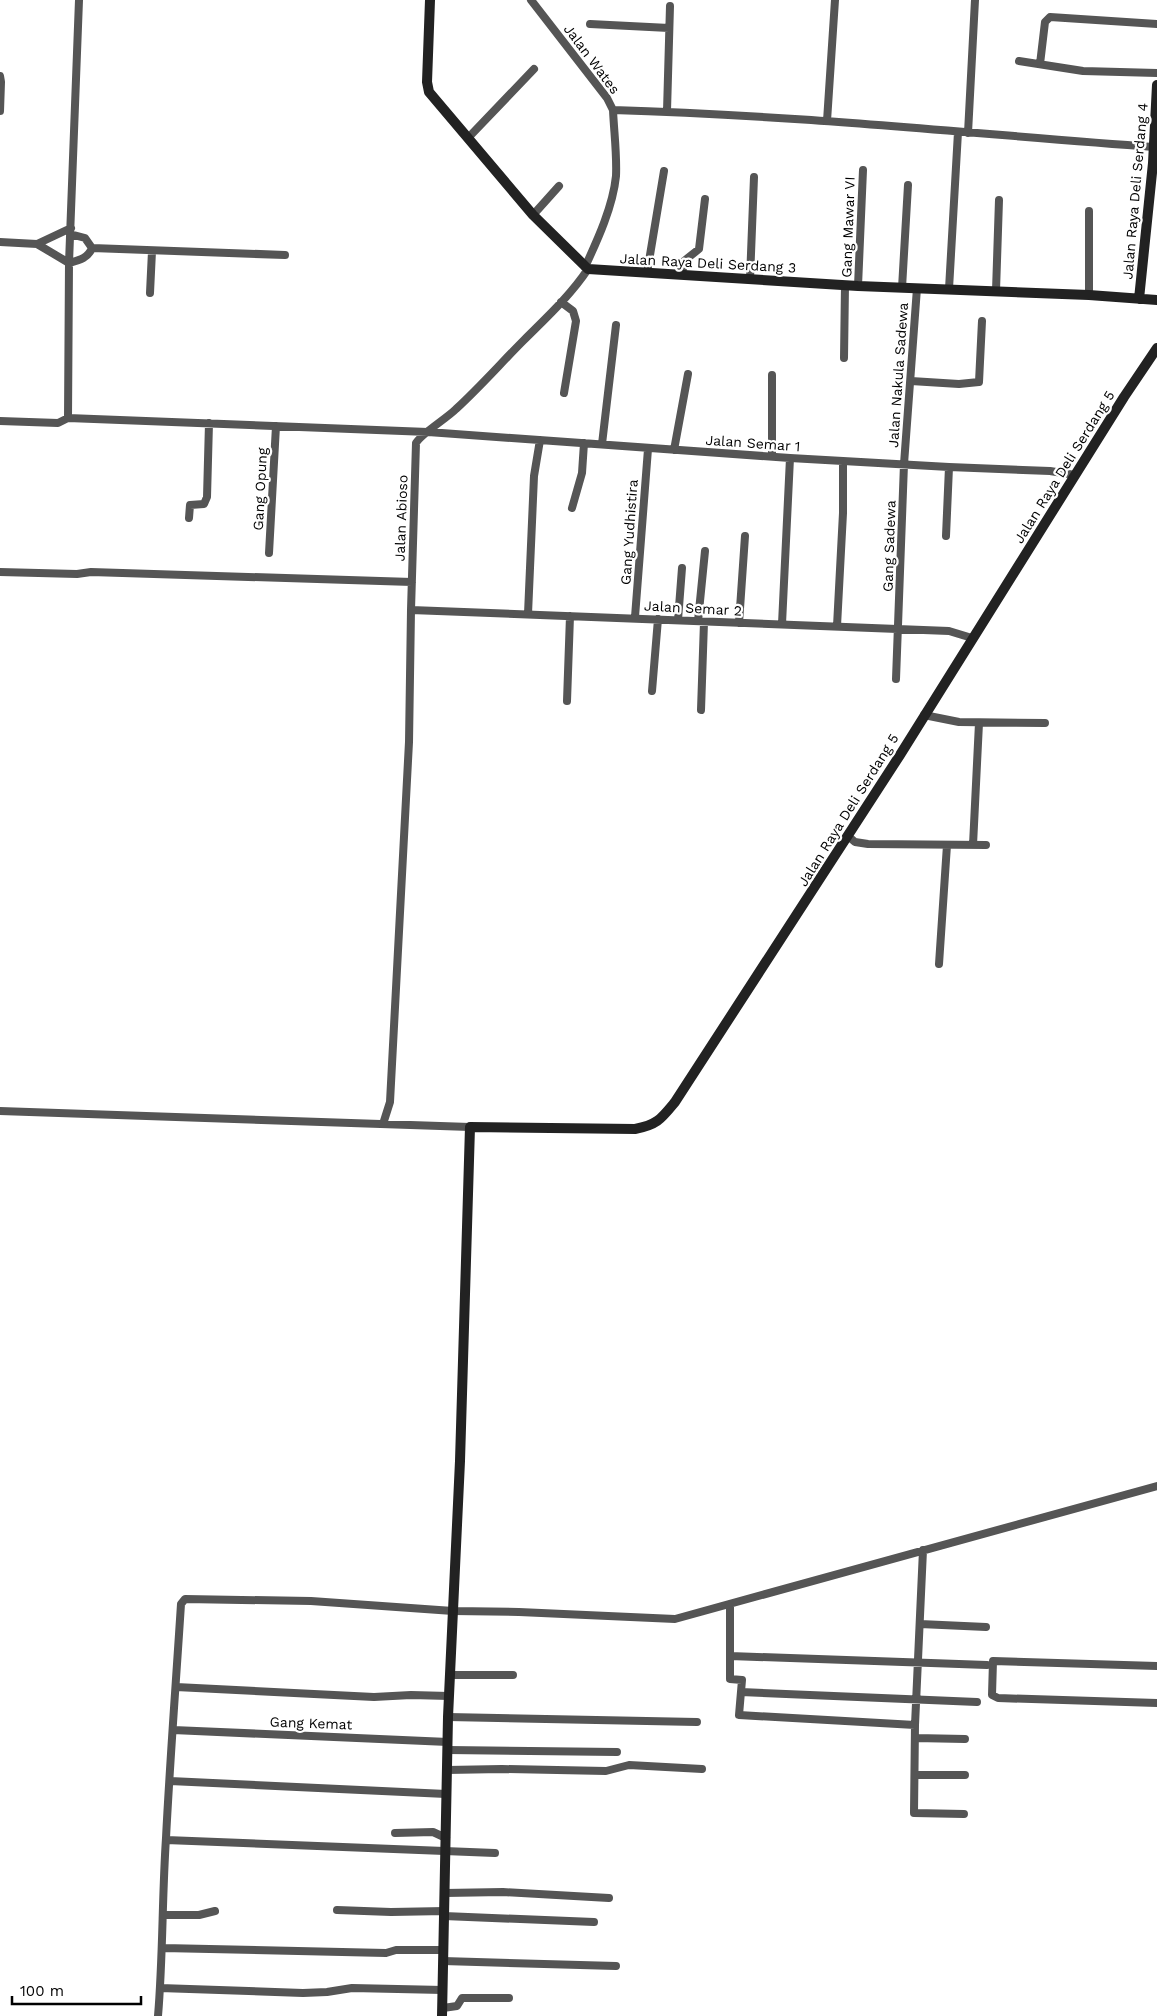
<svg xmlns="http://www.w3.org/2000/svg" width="1157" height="2016" font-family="'Work Sans',sans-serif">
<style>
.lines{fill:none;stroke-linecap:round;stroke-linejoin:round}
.street{stroke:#555;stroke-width:8}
.secondary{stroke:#222;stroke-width:10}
.labels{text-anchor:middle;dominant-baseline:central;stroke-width:4.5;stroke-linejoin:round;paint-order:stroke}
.street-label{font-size:14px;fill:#000;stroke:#fff}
</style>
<rect width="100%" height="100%" fill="#fff"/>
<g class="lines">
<path class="street" d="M79 0 69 263 68 418 428 432 790 458 949 467 1050 471 1075 475
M531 0 607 98 613 110
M590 24 669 28
M1019 61 1083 71 1157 73
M1040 64 1045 22 1050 17 1157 24
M0 76 1 82 0 111
M667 111 670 6
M827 121 835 0
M968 133 975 0
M468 138 534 69
M533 215 559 186
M70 234 85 238 92 248
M0 242 37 244 69 263C80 260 88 258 92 248
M37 244 71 228
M92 248 285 255
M585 267C598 239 613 206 616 176 617 154 614 132 613 110 794 115 974 134 1154 147
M647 273 664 171
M682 275 684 261 699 249 705 199
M750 279 754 177
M858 286 863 170
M902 288 908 185
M949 289 958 132
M996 291 999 200
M150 293 152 251
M1089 295V211
M561 302 573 311 576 321 564 393
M844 358 845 285
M911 381 959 384 979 382 982 321
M0 421 58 423 68 418
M602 444 616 325
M674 450 688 374
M772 456V375
M572 508 582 473 584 443
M189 518 190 505 204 504 207 497 209 423
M946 536 949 467
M269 553 276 426
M0 572 77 574 91 572 412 582
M411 610 949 631 972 638
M528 614 534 476 540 440
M635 617 648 449
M678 620 682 568
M698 621 705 551
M739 623 745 536
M782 624 790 458
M837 626 843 513V461
M896 679 904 464 917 288
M652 691 658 619
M567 701 570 616
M701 710 704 622
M924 715 959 722 1045 723
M848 836 855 842 868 844 986 845
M973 845 979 723
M939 964 947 845
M0 1111 470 1127
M383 1124 390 1102 409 742 411 610 416 443C422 433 446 419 456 409 480 387 501 363 524 340 546 318 570 296 588 269
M923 1550 915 1725 914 1813 964 1814
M730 1604V1679L742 1680 739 1715 915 1725
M920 1624 986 1627
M730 1656 987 1665
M1157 1666 993 1661 992 1695 998 1698 1157 1703
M450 1675H513
M176 1687 374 1697 411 1695 449 1696
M741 1692 977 1702
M448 1717 697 1722
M173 1730 448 1742
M915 1738 965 1739
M448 1750 617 1752
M447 1770 502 1769 606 1771 629 1765 702 1769
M915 1775H965
M170 1781 446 1794
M395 1833 433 1832 446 1838
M166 1840 495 1853
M445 1893 503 1892 609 1898
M337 1910 391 1912 445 1911
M164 1915H199L215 1911
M444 1916 594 1922
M163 1948 386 1953 396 1950H443
M443 1961 616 1966
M160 1988 303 1993 327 1992 352 1988 443 1990
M443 2008 457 2006 462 1998H509
M158 2016C163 1957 162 1898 166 1838 170 1760 176 1682 181 1604L185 1599 311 1601 453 1611 519 1612 675 1619 1157 1486"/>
<path class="secondary" d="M430 0 427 82 429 92 533 215 588 269 858 286 1089 295 1157 300
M1139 299 1153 163 1157 85
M442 2016 448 1717 460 1461 470 1127 635 1129C657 1125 661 1119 675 1102L900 755 1124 397 1157 348"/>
</g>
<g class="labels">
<g class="street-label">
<text transform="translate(592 59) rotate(53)">Jalan Wates</text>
<text transform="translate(1135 191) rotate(-85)">Jalan Raya Deli Serdang 4</text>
<text transform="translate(848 227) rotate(-88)">Gang Mawar VI</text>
<text transform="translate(708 263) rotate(3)">Jalan Raya Deli Serdang 3</text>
<text transform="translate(898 375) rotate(-86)">Jalan Nakula Sadewa</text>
<text transform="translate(753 443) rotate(4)">Jalan Semar 1</text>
<text transform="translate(1064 467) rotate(-58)">Jalan Raya Deli Serdang 5</text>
<text transform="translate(260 489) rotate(-87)">Gang Opung</text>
<text transform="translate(401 518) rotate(-88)">Jalan Abioso</text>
<text transform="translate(629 532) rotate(-86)">Gang Yudhistira</text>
<text transform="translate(889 546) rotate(-88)">Gang Sadewa</text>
<text transform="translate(693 608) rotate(3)">Jalan Semar 2</text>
<text transform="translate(848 810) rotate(-58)">Jalan Raya Deli Serdang 5</text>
<text transform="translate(311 1723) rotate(2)">Gang Kemat</text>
</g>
</g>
<path d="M12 1996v8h129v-8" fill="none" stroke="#000000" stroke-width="2.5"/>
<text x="20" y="1996" font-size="15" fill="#000000" stroke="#ffffff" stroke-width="4" paint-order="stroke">100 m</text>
</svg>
